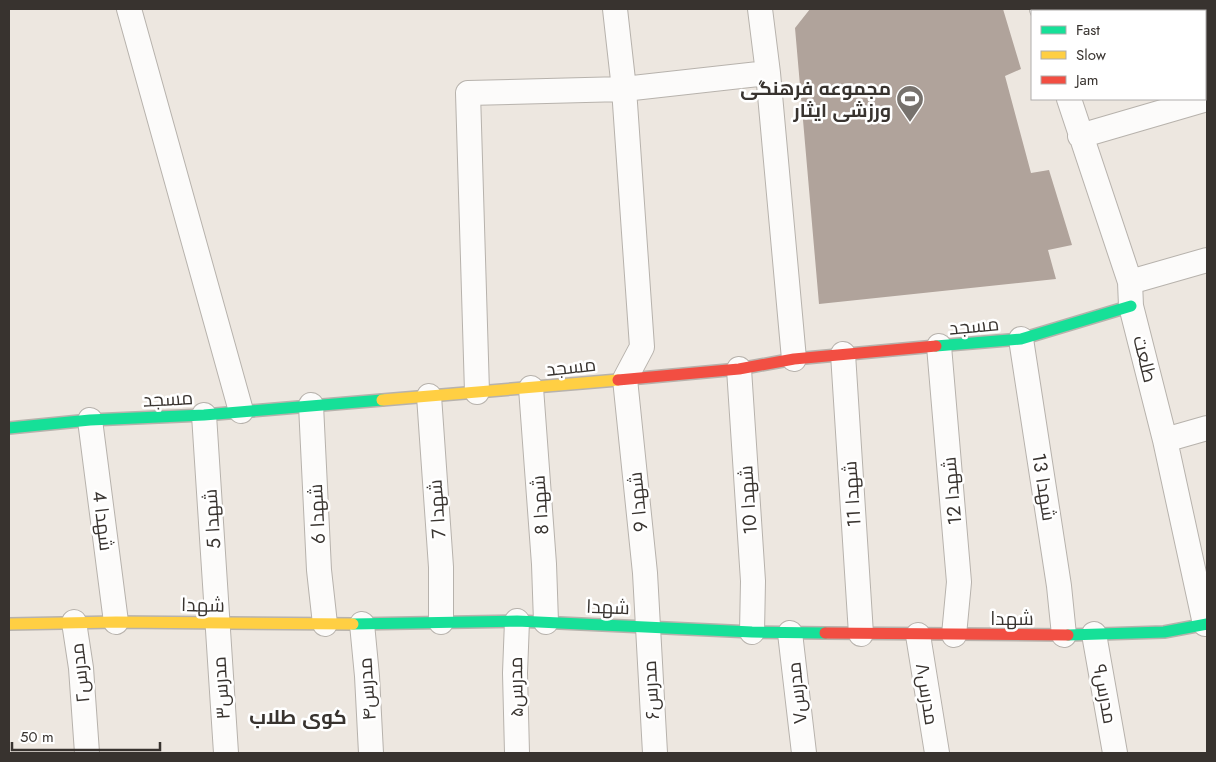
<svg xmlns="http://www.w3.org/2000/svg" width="1216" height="762" font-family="Jost,Cairo,sans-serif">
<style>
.building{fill:#b0a39b}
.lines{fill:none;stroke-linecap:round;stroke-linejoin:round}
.street-casing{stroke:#b7b2ac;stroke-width:26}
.fast-casing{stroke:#b7b2ac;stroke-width:14}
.slow-casing{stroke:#b7b2ac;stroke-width:14}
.jam-casing{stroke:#b7b2ac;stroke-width:14}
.street{stroke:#fcfbfa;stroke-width:24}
.fast{stroke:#16e098;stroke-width:11}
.slow{stroke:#ffcf43;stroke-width:11}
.jam{stroke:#f24e42;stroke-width:11}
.labels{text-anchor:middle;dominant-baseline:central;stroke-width:5;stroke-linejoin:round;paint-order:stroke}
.poi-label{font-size:19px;font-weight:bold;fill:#38332f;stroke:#fff;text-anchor:end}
.street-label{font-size:19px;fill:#38332f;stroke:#fff}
.neighbourhood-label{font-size:20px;font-weight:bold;fill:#38332f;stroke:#fff}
</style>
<rect width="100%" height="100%" fill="#ede7e0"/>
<path class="building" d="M810 9H1003L1021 69 1005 76 1031 173 1049 170 1072 245 1048 250 1056 279 819 304 795 28Z"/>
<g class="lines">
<defs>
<path id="street" d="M129 9 241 411
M615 9 624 89 642 347 625 379 645 573 655 753
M760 9 768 73 794 359
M1042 9 1043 11
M1069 99 1130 282 1131 306 1165 440 1205 624
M1080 136 1207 99
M1130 282 1207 260
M1021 339 1059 586 1064 635
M939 346 959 582 954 635
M843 354 861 634
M739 369 753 581 752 632
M531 388 544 564 546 622
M477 392 468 93 624 89 768 73
M429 396 441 567V622
M311 405 319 570 325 624
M204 415C212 528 218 640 226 753
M90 420 116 622
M1165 440 1207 428
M517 621 515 673 517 753
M74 622 81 668 87 753
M362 624 367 676 371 753
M790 633 804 753
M1094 634 1115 753
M918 635 937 753"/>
<path id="fast" d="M936 346 1021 339 1131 306
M9 428 90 420 204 415 382 400
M353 624 517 621 752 632 825 633
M1068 635 1164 632 1207 624"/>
<path id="slow" d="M382 400 618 380
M9 624 116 622 353 624"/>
<path id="jam" d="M618 380 739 369 794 359 936 346
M825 633 1068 635"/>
</defs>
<use href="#street" class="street-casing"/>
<use href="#fast" class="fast-casing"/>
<use href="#slow" class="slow-casing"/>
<use href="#jam" class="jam-casing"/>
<use href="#street" class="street"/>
<use href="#fast" class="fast"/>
<use href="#slow" class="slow"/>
<use href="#jam" class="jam"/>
</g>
<defs>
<symbol id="stadium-pin" viewBox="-11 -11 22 30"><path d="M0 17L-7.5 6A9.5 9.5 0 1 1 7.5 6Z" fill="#77726d" stroke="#fff"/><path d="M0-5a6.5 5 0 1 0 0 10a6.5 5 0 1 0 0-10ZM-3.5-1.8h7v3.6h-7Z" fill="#fff"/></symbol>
</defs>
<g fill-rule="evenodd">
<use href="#stadium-pin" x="894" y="83" width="32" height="43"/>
</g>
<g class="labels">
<g class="poi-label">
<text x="891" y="88">مجموعه فرهنگی<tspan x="891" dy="22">ورزشی ایثار</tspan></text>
</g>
<g class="street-label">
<text transform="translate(974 326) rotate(-5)">مسجد</text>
<text transform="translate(1145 359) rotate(76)">طلعت</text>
<text transform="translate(571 367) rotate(-6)">مسجد</text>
<text transform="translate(168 399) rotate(-3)">مسجد</text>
<text transform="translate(1044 487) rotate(81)">شهدا 13</text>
<text transform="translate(952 491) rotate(-95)">شهدا 12</text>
<text transform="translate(852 494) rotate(-94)">شهدا 11</text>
<text transform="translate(748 500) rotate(-94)">شهدا 10</text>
<text transform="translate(638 502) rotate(-96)">شهدا 9</text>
<text transform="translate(540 505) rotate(-94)">شهدا 8</text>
<text transform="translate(437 509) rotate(-94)">شهدا 7</text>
<text transform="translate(317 514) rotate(-93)">شهدا 6</text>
<text transform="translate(212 519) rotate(-94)">شهدا 5</text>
<text transform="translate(103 521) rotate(83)">شهدا 4</text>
<text transform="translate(203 605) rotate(1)">شهدا</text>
<text transform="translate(608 607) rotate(2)">شهدا</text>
<text x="1012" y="618">شهدا</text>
<text transform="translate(80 673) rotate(-96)">مدرس۲</text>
<text transform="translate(516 687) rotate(-91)">مدرس۵</text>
<text transform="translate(221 688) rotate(-94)">مدرس۳</text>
<text transform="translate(367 689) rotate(-94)">مدرس۴</text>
<text transform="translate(651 690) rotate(-93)">مدرس۶</text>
<text transform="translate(797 693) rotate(-96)">مدرس۷</text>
<text transform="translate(927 694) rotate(81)">مدرس۸</text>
<text transform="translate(1105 694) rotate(80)">مدرس۹</text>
</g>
<g class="neighbourhood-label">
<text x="298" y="717">کوی طلاب</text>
</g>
</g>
<rect width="1216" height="762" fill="none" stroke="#38332f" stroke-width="20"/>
<rect x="1031" y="10" width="175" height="90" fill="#ffffff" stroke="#afadac"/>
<rect x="1041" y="26" width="25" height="8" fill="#16e098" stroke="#afadac"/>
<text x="1076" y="35" font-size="15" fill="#38332f">Fast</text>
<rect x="1041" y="51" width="25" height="8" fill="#ffcf43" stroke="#afadac"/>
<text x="1076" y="60" font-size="15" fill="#38332f">Slow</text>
<rect x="1041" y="76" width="25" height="8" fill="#f24e42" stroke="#afadac"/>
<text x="1076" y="85" font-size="15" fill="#38332f">Jam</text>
<path d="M12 742v8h148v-8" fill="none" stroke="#38332f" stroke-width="2.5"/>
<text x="20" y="742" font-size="15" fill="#38332f" stroke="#ffffff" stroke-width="4" paint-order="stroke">50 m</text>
</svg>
